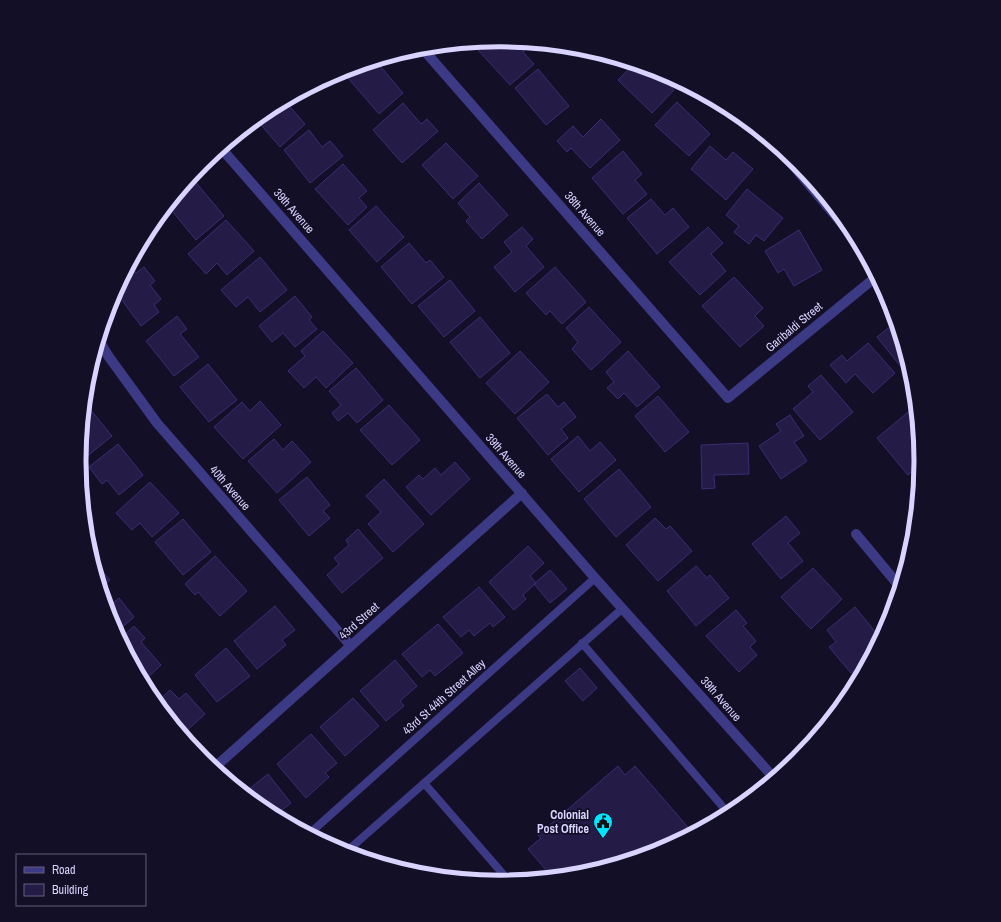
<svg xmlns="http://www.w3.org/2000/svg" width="1001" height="922" font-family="'Archivo Narrow',sans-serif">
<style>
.building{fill:#241b47;stroke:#3b2d73}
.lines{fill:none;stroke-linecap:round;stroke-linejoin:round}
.service{stroke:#3d3a85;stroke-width:8}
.minor{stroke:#3d3a85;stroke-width:10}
.labels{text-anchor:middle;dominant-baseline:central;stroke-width:3.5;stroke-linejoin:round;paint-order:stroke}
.street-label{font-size:12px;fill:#d9d4ff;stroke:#130f26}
.poi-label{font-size:12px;font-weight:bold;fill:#d9d4ff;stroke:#130f26;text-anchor:end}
.rim{fill:none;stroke:#d9d4ff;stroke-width:5}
</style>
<rect width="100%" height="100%" fill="#130f26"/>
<path class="building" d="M501 40 532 43 523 52 534 64 510 85 478 50 488 41Z
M376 61 403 93 379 114 348 78 364 65Z
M634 64 651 69 674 90 652 113 618 80Z
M538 69 569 106 546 125 515 88Z
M285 101 305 124 280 147 256 119 267 111Z
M677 102 710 134 689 156 655 125Z
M403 103 421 124 427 119 438 131 402 163 373 130Z
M601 119 620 140 590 168 571 148 567 152 557 141 573 126 583 137Z
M309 130 322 147 330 141 343 156 310 183 284 150Z
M446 143 478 176 453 199 422 165Z
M710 146 726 160 733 152 753 169 726 200 691 169Z
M623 151 642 174 635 180 647 194 623 214 592 178Z
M343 164 367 191 359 198 367 207 348 225 315 189Z
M193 179 224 216 196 240 168 206 182 188Z
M479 183 508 215 482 239 466 221 470 217 458 203Z
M747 189 783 218 764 241 756 235 749 244 734 232 739 226 726 215Z
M651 199 665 215 673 208 689 227 657 254 627 218Z
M376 206 404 237 377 262 349 230Z
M226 220 254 251 227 275 217 263 206 274 188 254Z
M522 227 533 239 526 246 544 267 515 292 494 267 512 252 504 242Z
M708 227 723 243 711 254 726 271 700 295 669 262Z
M799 230 822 270 794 286 784 269 778 273 765 251Z
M409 243 426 263 430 260 444 277 412 304 381 267Z
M260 257 287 290 260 312 248 297 236 307 221 290Z
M131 266 136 273 144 267 155 281 150 285 161 299 154 305 159 312 141 326 116 292Z
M555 267 586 302 562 324 550 311 546 315 526 293Z
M734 277 763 308 755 316 764 326 740 347 702 306Z
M450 280 475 311 444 337 418 306Z
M295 296 312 317 309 320 317 329 295 347 283 333 272 342 259 326Z
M589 307 621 342 591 370 572 349 578 342 566 328Z
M177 316 187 329 180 334 199 357 174 376 146 341Z
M480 317 510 353 480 378 450 342Z
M896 322 908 361 901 367 877 337Z
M323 331 353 363 326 388 316 377 304 388 288 371 305 356 301 351Z
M868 343 895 373 873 393 855 374 846 383 830 365 842 355 847 361Z
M520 351 549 382 515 414 486 383Z
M628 351 660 387 637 407 624 393 618 399 607 388 614 382 606 372Z
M208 364 237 400 209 422 180 387Z
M356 368 383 400 357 423 348 413 338 421 332 413 341 405 329 391Z
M821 375 853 412 820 440 793 409 813 392 808 386Z
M547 394 558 407 564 402 576 417 561 429 568 438 548 455 517 418Z
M658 396 689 432 665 452 635 416Z
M260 401 281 425 243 459 214 427 242 402 250 411Z
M85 403 112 436 85 458 80 452Z
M389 405 420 440 392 465 360 430Z
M913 408 917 412 921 452 918 454 921 461V464L908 475 877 438Z
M790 415 804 436 794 442 807 461 781 479 759 446 781 431 776 424Z
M578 436 590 451 600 442 616 460 579 492 551 459Z
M274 439 283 450 292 441 311 462 277 493 248 461Z
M748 443 749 474 714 475 715 488 702 489 701 445Z
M118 444 143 475 119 495 107 480 102 484 89 467Z
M455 462 470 479 431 515 406 487 419 475 423 479 435 468 441 475Z
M619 469 651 507 616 537 584 499Z
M920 475 919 488 913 481Z
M307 477 330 505 323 511 330 518 309 536 279 500Z
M384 479 424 524 393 552 368 524 381 512 366 496Z
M150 482 179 513 152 537 140 523 132 530 116 513Z
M786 516 800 533 788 543 803 561 781 579 752 544Z
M655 518 666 529 670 526 692 551 658 581 626 545Z
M183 519 211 552 183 575 155 542Z
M358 529 383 558 342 593 327 575 339 564 334 558 349 545 346 540Z
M528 546 544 563 530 576 536 583 523 595 526 599 514 610 489 582Z
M215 556 247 591 220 616 198 592 195 595 185 584Z
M92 559 110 580 101 588Z
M696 566 707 578 710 575 729 598 696 626 667 591Z
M813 568 842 599 811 629 781 597Z
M550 570 567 589 550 603 534 584Z
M479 587 505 617 493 627 490 623 474 636 469 630 461 637 443 617Z
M103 593 112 604 119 598 134 617 117 632 111 622Z
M275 606 295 630 282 640 286 645 257 669 234 641Z
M855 607 881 639 871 656 851 673 829 647 836 642 827 630Z
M736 610 747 623 743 626 756 641 750 647 757 655 739 672 706 636Z
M438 624 463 653 435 676 430 670 422 677 402 654Z
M134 626 145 638 141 642 161 665 143 682 120 639Z
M226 648 250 676 217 702 195 675Z
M395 660 417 686 400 701 404 706 386 721 360 691Z
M580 668 597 688 583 701 565 681Z
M170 690 179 699 186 693 205 714 183 734 157 702Z
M353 698 379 726 345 756 320 727Z
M311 734 337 763 325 773 329 777 306 798 277 764Z
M618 766 625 775 635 766 693 833 661 850 582 874 552 877 528 849 541 838 538 835Z
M268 774 291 803 278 813 275 809 270 813 266 811 244 793Z"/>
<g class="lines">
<path class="service" d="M582 643 723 807
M424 783 509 881
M309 834 595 578
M346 852 623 608"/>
<path class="minor" d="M422 48 728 398 877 276
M775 144 860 245
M221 148 595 578 774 778
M99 341 109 357 157 423 351 646
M856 534 900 587
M214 768 522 493"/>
</g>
<defs>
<symbol id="civic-pin" viewBox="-11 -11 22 30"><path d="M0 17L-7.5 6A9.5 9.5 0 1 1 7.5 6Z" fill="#00e5ff" stroke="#130f26"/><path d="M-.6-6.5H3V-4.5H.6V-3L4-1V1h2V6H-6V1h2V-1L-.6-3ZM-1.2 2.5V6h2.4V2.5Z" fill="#111"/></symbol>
</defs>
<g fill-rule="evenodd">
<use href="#civic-pin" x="592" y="811" width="22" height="30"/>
</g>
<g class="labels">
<g class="street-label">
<text transform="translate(294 211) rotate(49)">39th Avenue</text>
<text transform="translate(585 214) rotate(49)">38th Avenue</text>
<text transform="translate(794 327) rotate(-40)">Garibaldi Street</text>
<text transform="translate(506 456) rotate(49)">39th Avenue</text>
<text transform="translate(230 488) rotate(49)">40th Avenue</text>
<text transform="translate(359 621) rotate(-42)">43rd Street</text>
<text transform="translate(444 697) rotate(-42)">43rd St 44th Street Alley</text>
<text transform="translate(721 699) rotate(49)">39th Avenue</text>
</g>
<g class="poi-label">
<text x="589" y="815">Colonial<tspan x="589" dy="14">Post Office</tspan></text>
</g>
</g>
<path d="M0 0H1001V922H0ZM86 461a414 414 0 1 1 828 0a414 414 0 1 1-828 0Z" fill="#130f26" fill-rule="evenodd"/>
<path class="rim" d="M86 461a414 414 0 1 1 828 0a414 414 0 1 1-828 0Z"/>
<rect x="16" y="854" width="130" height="52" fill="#130f26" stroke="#625e7d"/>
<rect x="24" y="867" width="20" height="6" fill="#3d3a85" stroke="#625e7d"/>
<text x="52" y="874" font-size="12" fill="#d9d4ff">Road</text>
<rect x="24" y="884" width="20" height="12" fill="#241b47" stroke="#625e7d"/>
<text x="52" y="894" font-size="12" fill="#d9d4ff">Building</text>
</svg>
